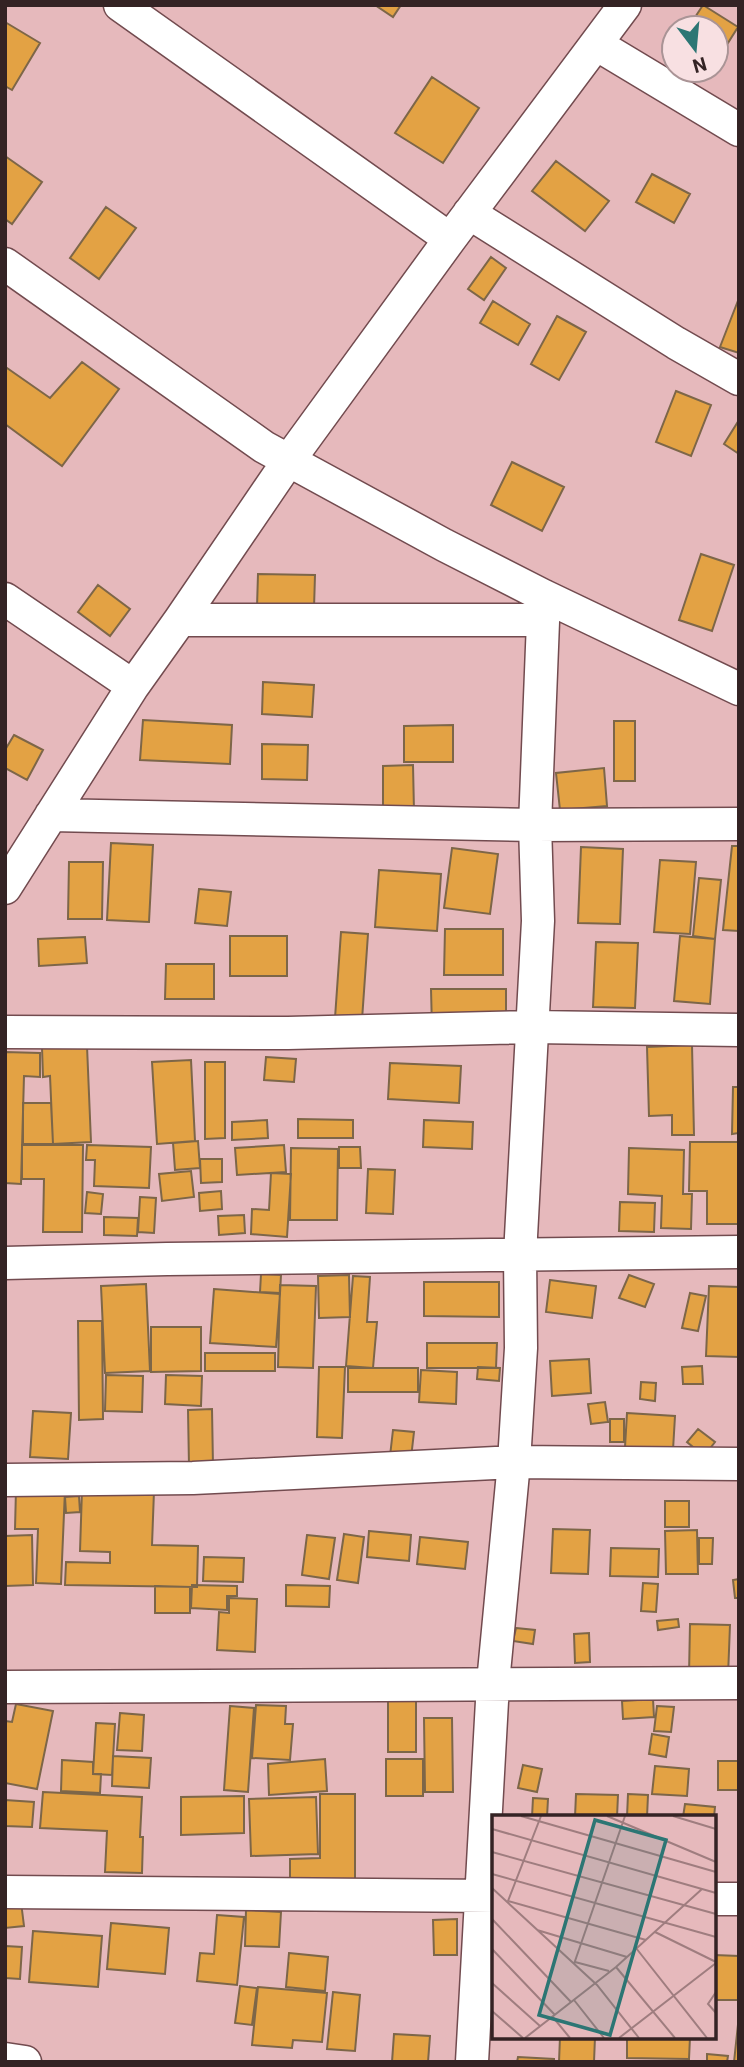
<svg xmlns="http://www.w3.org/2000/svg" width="744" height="2067" font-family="Roboto,sans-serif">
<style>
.building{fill:#e3a244;stroke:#7d6648;stroke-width:2}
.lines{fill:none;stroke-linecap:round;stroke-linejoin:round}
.minor-casing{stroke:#724b4f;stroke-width:35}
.minor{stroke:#fff;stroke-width:32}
.inset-road{fill:none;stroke:#9f7d7f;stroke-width:2}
.view{fill:#2c7674;fill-opacity:0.15;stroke:#2c7674;stroke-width:3.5}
.inset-edge{fill:none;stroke:#342324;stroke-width:3.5}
</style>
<rect width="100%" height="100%" fill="#e6b9bc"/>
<path class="building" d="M375 5H401L393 17Z
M703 5 738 27 716 62V28H688Z
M5 22 40 43 12 90 5 86Z
M432 77 479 108 443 163 395 133Z
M5 156 42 182 12 224 5 219Z
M556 161 609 201 585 231 532 191Z
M652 174 690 194 674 223 636 202Z
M106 207 136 228 99 279 70 258Z
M491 257 506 268 484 300 468 289Z
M739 298V353L720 347Z
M493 301 530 324 518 345 480 323Z
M557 316 586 332 559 380 531 364Z
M82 362 119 389 62 466 5 424V370L7 368 50 398Z
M676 391 711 405 691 456 656 442Z
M739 420V454L724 444Z
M512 462 564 487 542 531 491 505Z
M701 554 734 565 712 631 679 620Z
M258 574 315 575 314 608 257 607Z
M98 585 130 609 110 636 78 612Z
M263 682 314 685 312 717 262 714Z
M143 720 232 725 230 764 140 760Z
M614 721H635V781H614Z
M453 725V762H404V726Z
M14 735 43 750 27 780 5 768V750Z
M262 744 308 745 307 780 262 779Z
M413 765 414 811 383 812V766Z
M604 768 607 806 560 810 556 773Z
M111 843 153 845 149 922 107 920Z
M732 846H739V931L723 930Z
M581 847 623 849 620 924 578 923Z
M452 848 498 854 490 914 444 908Z
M660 860 696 862 690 934 654 932Z
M69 862H103L102 919H68Z
M379 870 441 874 437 931 375 927Z
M699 878 721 880 715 939 693 936Z
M199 889 231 892 227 926 195 923Z
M445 929H503V975H444Z
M341 932 368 934 362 1020 335 1018Z
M230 936H287V976H230Z
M680 936 715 939 710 1004 674 1001Z
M85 937 87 963 39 966 38 939Z
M596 942 638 943 635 1008 593 1007Z
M166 964H214V999H165Z
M431 989H506V1028H432Z
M692 1045 694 1135H672V1115L649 1116 647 1047Z
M87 1046 91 1142 53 1144 50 1076 43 1077 42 1048Z
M5 1052 40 1053V1077L24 1076 21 1184 5 1183Z
M266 1057 296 1059 294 1082 264 1080Z
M191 1060 195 1141 157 1144 152 1062Z
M205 1062H225V1138L205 1139Z
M390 1063 461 1066 459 1103 388 1099Z
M733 1087H739V1133L732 1134Z
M23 1103H51L53 1144H23Z
M298 1119 353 1120V1138H298Z
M267 1120 268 1138 232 1140V1122Z
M424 1120 473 1122 472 1149 423 1147Z
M198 1141 200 1168 175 1170 173 1143Z
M690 1142H739V1224H707V1191H689Z
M22 1145H83L82 1232H43L44 1179H22Z
M87 1145 151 1147 149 1188 94 1186 95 1160H86Z
M284 1145 286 1172 237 1175 235 1148Z
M339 1147H360L361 1168H339Z
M291 1148 338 1149 337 1220H290Z
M629 1148 684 1150 683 1194H692L691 1229 661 1228 662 1196 628 1194Z
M200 1159H222V1182L201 1183Z
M368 1169 395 1170 393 1214 366 1213Z
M191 1171 194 1197 162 1201 159 1174Z
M271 1173 291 1174 287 1237 251 1234 252 1209 269 1210Z
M221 1191 222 1209 200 1211 199 1193Z
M87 1192 103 1194 101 1214 85 1213Z
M140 1197 156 1198 154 1233 138 1232Z
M620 1202 655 1203 654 1232 619 1231Z
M244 1215 245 1233 219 1235 218 1216Z
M104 1217 138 1218 137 1236 104 1235Z
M261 1274 281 1275 280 1293 260 1292Z
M349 1275 350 1317 319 1318 318 1276Z
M629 1275 654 1284 645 1307 619 1298Z
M353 1276 370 1277 367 1322H377L373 1368 346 1366Z
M550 1280 596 1286 592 1318 546 1312Z
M424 1282H499V1317L424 1316Z
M146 1284 150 1371 105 1373 101 1286Z
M280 1285 316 1286 313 1368 278 1367Z
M709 1286 739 1287V1357L706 1356Z
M214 1289 280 1294 276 1347 210 1343Z
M690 1293 706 1296 698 1331 682 1328Z
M78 1321H102L103 1419 79 1420Z
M151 1327H201V1371L151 1372Z
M427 1343H497L496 1368H427Z
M205 1353H275V1371H205Z
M589 1359 591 1393 552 1396 550 1361Z
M702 1366 703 1384H683L682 1367Z
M319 1367H345L342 1438 317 1437Z
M478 1367 500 1368 499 1381 477 1379Z
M348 1368H418V1392H348Z
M421 1370 457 1372 456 1404 419 1402Z
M106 1375 143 1376 142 1412 105 1411Z
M166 1375 202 1376 201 1406 165 1404Z
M641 1382 656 1383 655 1401 640 1399Z
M605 1402 608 1422 591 1424 588 1404Z
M212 1409 213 1466H189L188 1410Z
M33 1411 71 1413 68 1459 30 1457Z
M627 1413 675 1416 673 1450 625 1447Z
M610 1419H624V1442H610Z
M698 1429 715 1442 704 1456 687 1442Z
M393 1430 414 1432 411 1458 390 1456Z
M16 1489 65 1490 61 1584 36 1583 38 1529H15Z
M82 1490 154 1491 152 1545 198 1546 197 1587 65 1585 66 1562 110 1563V1552L80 1551Z
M79 1496 80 1512 66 1513 65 1497Z
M665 1501H689V1527H665Z
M553 1529 590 1530 588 1574 551 1573Z
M697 1530 698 1574H666L665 1531Z
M369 1531 411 1535 409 1561 367 1557Z
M344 1534 364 1537 358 1583 337 1580Z
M32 1535 33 1585 5 1586V1536Z
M307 1535 335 1538 329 1579 302 1575Z
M420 1537 468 1542 465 1569 417 1564Z
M699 1538H713L712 1564H699Z
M611 1548 659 1549 658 1577 610 1576Z
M204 1557 244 1558 243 1582 203 1581Z
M739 1579V1598H735L733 1580Z
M643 1583 658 1584 656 1612 641 1611Z
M192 1585 237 1586V1596H227V1610L191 1608Z
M286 1585 330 1586 329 1607 286 1606Z
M155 1586 190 1587V1613H155Z
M229 1598 257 1599 255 1652 217 1650 219 1612 229 1613Z
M678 1619 679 1627 658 1630 657 1621Z
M690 1624 730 1625 728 1676 689 1675Z
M516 1628 535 1630 533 1644 513 1641Z
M589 1633 590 1662 575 1663 574 1634Z
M388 1696H416V1752H388Z
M653 1699 654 1717 623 1719 622 1701Z
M16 1704 53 1711 37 1789 5 1783V1721L12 1722Z
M256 1705 286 1706 285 1724H293L290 1760 252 1758Z
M230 1706 254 1708 248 1792 224 1790Z
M657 1706 674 1707 671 1732 654 1731Z
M120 1713 144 1715 142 1751 117 1750Z
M424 1718H452L453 1792H425Z
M96 1723 115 1724 112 1775 93 1774Z
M652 1734 669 1737 666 1757 649 1754Z
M113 1756 151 1758 149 1788 112 1786Z
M325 1759 327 1791 269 1795 268 1764Z
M386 1759H423V1796H386Z
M62 1760 93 1762V1774H101L100 1793 61 1791Z
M718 1761H739V1790H718Z
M523 1765 542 1769 537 1792 518 1788Z
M655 1766 689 1769 687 1796 652 1794Z
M43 1792 142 1797 140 1837H143L142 1873 105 1872 107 1831 40 1828Z
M320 1794H355V1882L290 1883V1859L320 1858Z
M576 1794 618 1795 617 1817H575Z
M628 1794 648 1795 647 1817H627Z
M244 1796V1833L181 1835V1797Z
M316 1797 318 1854 251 1856 249 1799Z
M533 1798 548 1799 547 1817H532Z
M5 1800 34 1802 32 1827 5 1826Z
M685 1804 715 1807 714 1817H683Z
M21 1902 24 1926 5 1928V1904Z
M246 1910 281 1912 279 1947 245 1946Z
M217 1915 244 1917 237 1985 197 1981 200 1953 214 1954Z
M457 1919V1955H434L433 1920Z
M111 1923 169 1928 165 1974 107 1969Z
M33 1931 102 1936 98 1987 29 1982Z
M5 1946 22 1947 20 1979 5 1978Z
M289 1953 328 1957 325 1991 286 1987Z
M714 1955 739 1956V2000H714Z
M240 1986 257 1988 252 2025 235 2023Z
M258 1987 327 1993 322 2042 293 2040 292 2048 252 2045Z
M333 1992 360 1995 355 2051 327 2049Z
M739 2015V2062H734Z
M394 2034 430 2036 428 2062H392Z
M560 2037H595L594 2062H559Z
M627 2037H690L689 2059 627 2058Z
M707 2054 728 2056 727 2062H707Z
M518 2057 554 2059V2062H517Z"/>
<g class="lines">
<defs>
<path id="minor" d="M120 5 450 239
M596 44 739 130
M469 213 676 343 739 379
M5 264 264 447 444 545 544 596 739 689
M5 599 133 686
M180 620H542
M51 815 535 825 739 824
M5 888 133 686 180 620 289 460 450 239 625 5
M5 1032 288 1033 533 1027 739 1030
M5 1263 167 1259 739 1252
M5 1480 193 1478 514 1462 739 1464
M5 1687 739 1683
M5 1892 494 1896
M714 1899H739
M5 2059 25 2062
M472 2062 493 1683 514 1462 521 1348 520 1255 538 921 535 825 544 596"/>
</defs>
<use href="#minor" class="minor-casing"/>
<use href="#minor" class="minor"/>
</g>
<g transform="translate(492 1815)">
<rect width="224" height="224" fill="#e6b9bc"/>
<path class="inset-road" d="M29 1 224 57M115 1 224 47M181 1 224 14M0 14 224 78M0 37 224 99M0 59 224 122M0 73 105 170 147 223M16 86 154 125M16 86 49 1M0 104 79 187M45 115 135 142M163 117 224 147M144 133 215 223M0 134 63 200M83 147 117 156M82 149 133 1M124 152 183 223M0 168 48 211M224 177 216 189 224 198M82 185 112 223M0 196 31 223M60 201 78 223M33 223 124 152 210 74M127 223 224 148"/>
<path class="view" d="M103 5 174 25 118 220 47 200Z"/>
<rect width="224" height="224" class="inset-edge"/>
</g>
<rect width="744" height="2067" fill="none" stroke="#342324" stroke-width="14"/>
<g transform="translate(695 49) rotate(164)"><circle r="33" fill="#f8e0e2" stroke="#aa9496" stroke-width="2"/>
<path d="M0-5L12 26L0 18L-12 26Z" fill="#2c7674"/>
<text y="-10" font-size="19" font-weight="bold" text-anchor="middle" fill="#342324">N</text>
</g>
</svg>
